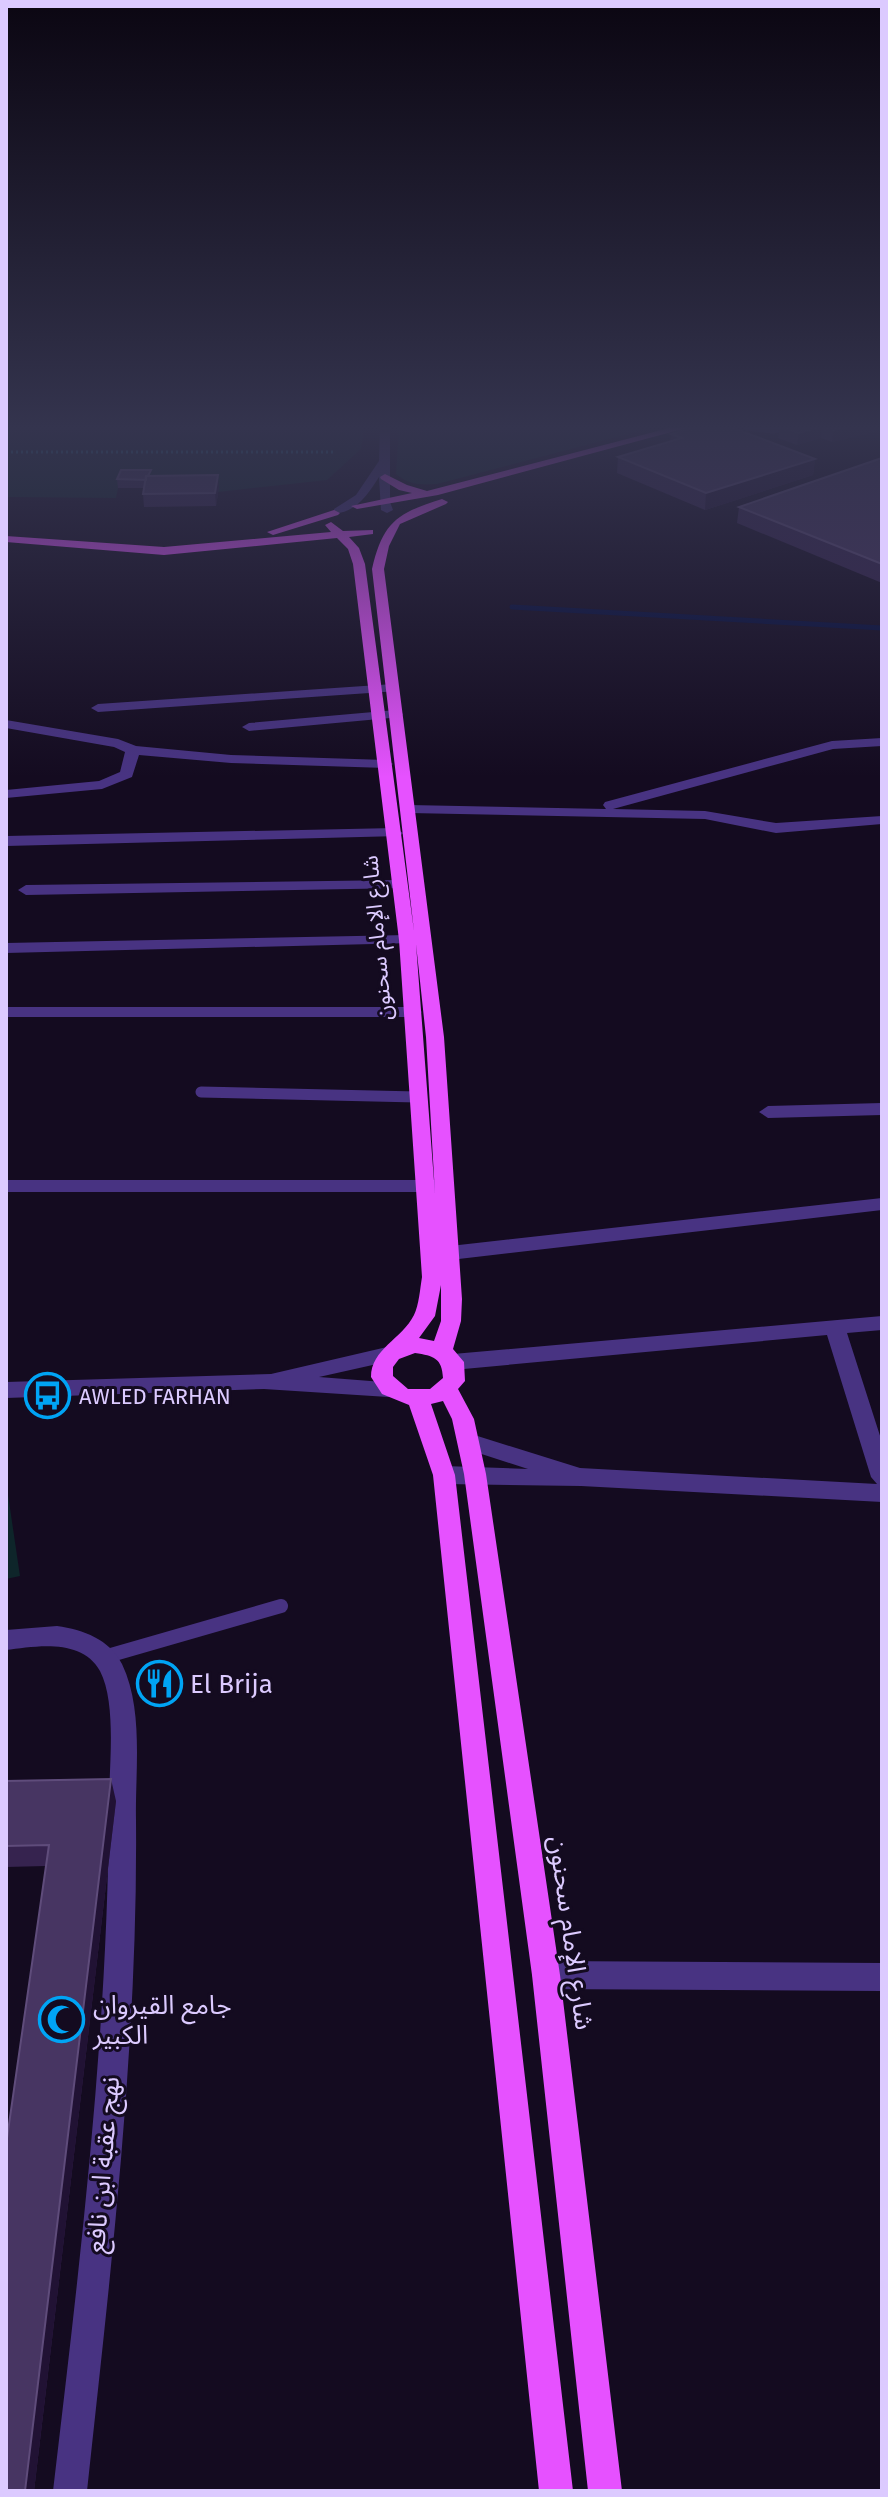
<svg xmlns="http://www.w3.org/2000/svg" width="888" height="2497" font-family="'Fira Sans','Noto Sans Arabic',sans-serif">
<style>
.green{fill:#0e252a}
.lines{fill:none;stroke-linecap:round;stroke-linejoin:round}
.stream{stroke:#060e3e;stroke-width:5}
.path{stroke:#269eb7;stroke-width:3;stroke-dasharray:2 3;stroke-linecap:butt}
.service-far2{stroke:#483382;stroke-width:7}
.service-far1{stroke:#483382;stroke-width:11}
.service{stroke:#483382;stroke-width:14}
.minor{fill:#483382;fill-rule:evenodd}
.tertiary{fill:#483382;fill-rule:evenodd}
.primary{fill:#e651ff;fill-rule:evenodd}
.wall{fill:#36234f}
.shaded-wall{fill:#211234}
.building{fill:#473562;stroke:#5f4c7b;stroke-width:2}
.labels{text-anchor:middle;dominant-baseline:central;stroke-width:6;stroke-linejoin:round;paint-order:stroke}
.street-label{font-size:22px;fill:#dccaff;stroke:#140b20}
.poi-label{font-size:22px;fill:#dccaff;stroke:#140b20;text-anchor:start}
.near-poi-label{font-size:26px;fill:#dccaff;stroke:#140b20;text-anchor:start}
.near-street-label{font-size:26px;fill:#dccaff;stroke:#140b20}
</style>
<rect width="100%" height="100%" fill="#140b20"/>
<path class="green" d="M6 427H362L364 431 361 449 327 480 218 492V487L118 488 116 498 6 497Z
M399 427H655L437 484C420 485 409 485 396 474Z
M6 1481 20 1576 6 1579Z"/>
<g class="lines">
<path class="stream" d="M512 607 882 628"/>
<path class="path" d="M6 452H333"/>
<path class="service-far2" d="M747 427 772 430 789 427"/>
<path class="service-far1" d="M201 1092 417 1097"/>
<path class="service" d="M104 1657 281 1606"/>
<path class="minor" d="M393 684 398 685V691L98 712 91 708 98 704Z
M396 710 403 714 401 717 249 731 242 727 249 723Z
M6 720 118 739 136 746 231 755 386 760 393 764 386 768 231 763 139 755 132 777 102 789 6 798V790L99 781 120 772 125 752 114 747 6 728Z
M882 738V746L833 749 613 809 705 811 776 823 882 816V824L776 833 705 819 409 813 402 809 409 805 606 809 603 805 605 802 832 741Z
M395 828 403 833 400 836 6 846V836Z
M400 880 406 882V888L26 895 18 890 26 885Z
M407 935 415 940 413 943 6 953V943Z
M6 1007H413L422 1012 413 1017H6Z
M882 1103V1115L768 1118 759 1112 768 1106Z
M6 1180H442L452 1186 442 1192H6Z
M882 1198V1210L450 1260 440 1253 450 1246Z
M882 1316V1330L847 1333 882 1442V1502L581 1486 444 1484 436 1481 433 1475 436 1469 444 1466 528 1469 460 1447 457 1441 460 1435 468 1433 580 1468 877 1484 871 1477 827 1335 453 1370 445 1367 442 1362 445 1357 453 1354Z
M57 1626C84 1630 109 1639 122 1664 144 1710 135 1771 136 1820 138 2045 111 2268 87 2491H53C80 2262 108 2034 109 1803 109 1767 117 1704 100 1671 82 1638 36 1646 6 1650V1630Z
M546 1961 882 1963V1991L546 1989 536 1985 532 1975 536 1965Z"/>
<path class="tertiary" d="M380 427H390V502L393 510 387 513 381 510 379 477C369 493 355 514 334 513V509L356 495 379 461Z
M387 1347 395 1350 398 1355 395 1360 319 1377 396 1383 399 1389 396 1395 388 1397 264 1389 6 1398V1382L271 1374Z"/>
<path class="primary" d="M673 427H690L438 495 357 509 351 506 412 493 399 490 381 479 380 477 385 474 407 485 427 491Z
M442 499 448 502 446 504 400 524 389 546 384 569 444 1037 462 1299 461 1321 453 1349 464 1362 465 1381 458 1389 474 1419 486 1474 560 1975 622 2491H588L532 1975 464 1474 452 1419 443 1401 431 1404 455 1475 573 2491H539L433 1475 409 1405 382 1394 371 1377C371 1349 402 1339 414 1315 419 1305 420 1289 422 1277L399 940 353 564 348 549 337 538 164 555 6 542V536L164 547 331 532 325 525 331 522 343 531 373 530V534L349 537 359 548 365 564 414 931 372 569C383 522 397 513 442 499ZM416 944 426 1037 435 1194ZM441 1285V1321L434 1341 419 1338 435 1316ZM415 1353C434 1356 442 1358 443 1378L430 1389H408L393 1376V1367L399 1359Z
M334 510 340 513 338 515 273 535 267 532Z"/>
</g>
<path class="wall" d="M780 427H879L878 431 832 442 821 438 797 445 778 438Z
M671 434 815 459 813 475 705 510 617 473 618 457 670 441Z
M882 458V583L737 523 739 507Z
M151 476 219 487 216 506 144 507 143 494 144 488H118L117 479Z
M6 1781 116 1801 34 2491H6L46 1866 6 1867Z"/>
<path class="shaded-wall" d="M819 427H822L821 438 797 445 799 433Z
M846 427H879L878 431 832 442 833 430Z
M815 459 813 475 705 510 706 493Z
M218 475 219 487 216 506 215 493Z
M111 1779 116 1801 34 2491H25Z"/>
<path class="building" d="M694 427H731L815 459 706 493 618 457 682 438 671 434Z
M783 427H819L799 433Z
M826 427H846L833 430Z
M882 458V564L739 507Z
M121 470H151L148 476H146V480L117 479Z
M218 475 215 493 143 494 146 476Z
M111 1779 25 2491H6V2145L49 1845 6 1846V1781Z"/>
<linearGradient id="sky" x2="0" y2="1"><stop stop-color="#0b0612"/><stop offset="0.55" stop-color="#34344e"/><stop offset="1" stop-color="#34344e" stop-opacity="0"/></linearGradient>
<rect width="888" height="777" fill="url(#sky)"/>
<defs>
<symbol id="bus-ring" viewBox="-11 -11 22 22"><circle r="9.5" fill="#140b20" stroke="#00a4f5" stroke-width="1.5"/><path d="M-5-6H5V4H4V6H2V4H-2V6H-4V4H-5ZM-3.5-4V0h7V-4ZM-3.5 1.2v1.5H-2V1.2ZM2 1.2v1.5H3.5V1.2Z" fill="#00a4f5"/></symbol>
<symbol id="restaurant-ring" viewBox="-11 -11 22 22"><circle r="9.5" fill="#140b20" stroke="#00a4f5" stroke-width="1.5"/><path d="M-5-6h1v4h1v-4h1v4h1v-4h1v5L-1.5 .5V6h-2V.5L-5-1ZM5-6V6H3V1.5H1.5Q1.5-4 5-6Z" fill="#00a4f5"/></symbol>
<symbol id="mosque-ring" viewBox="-11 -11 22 22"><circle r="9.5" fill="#140b20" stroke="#00a4f5" stroke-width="1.5"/><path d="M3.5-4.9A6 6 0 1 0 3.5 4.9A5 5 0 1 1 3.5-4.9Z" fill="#00a4f5"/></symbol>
</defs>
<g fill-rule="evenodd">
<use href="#bus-ring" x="22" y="1370" width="51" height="51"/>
<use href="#restaurant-ring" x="134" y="1658" width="51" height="51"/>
<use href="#mosque-ring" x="36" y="1994" width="51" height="51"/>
</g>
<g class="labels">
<g class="street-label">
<text transform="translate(377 938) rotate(-95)">شارع الإمام سحنون</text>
</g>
<g class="poi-label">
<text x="79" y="1396">AWLED FARHAN</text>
</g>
<g class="near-poi-label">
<text x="190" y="1684">El Brija</text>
<text x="93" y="2005">جامع القيروان<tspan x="93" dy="30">الكبير</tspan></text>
</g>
<g class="near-street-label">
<text transform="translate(571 1933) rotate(82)">شارع الإمام سحنون</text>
<text transform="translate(103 2165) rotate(-85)">نهج عقبة ابن نافع</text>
</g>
</g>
<rect width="888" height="2497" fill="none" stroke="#dccaff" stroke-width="16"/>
</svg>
